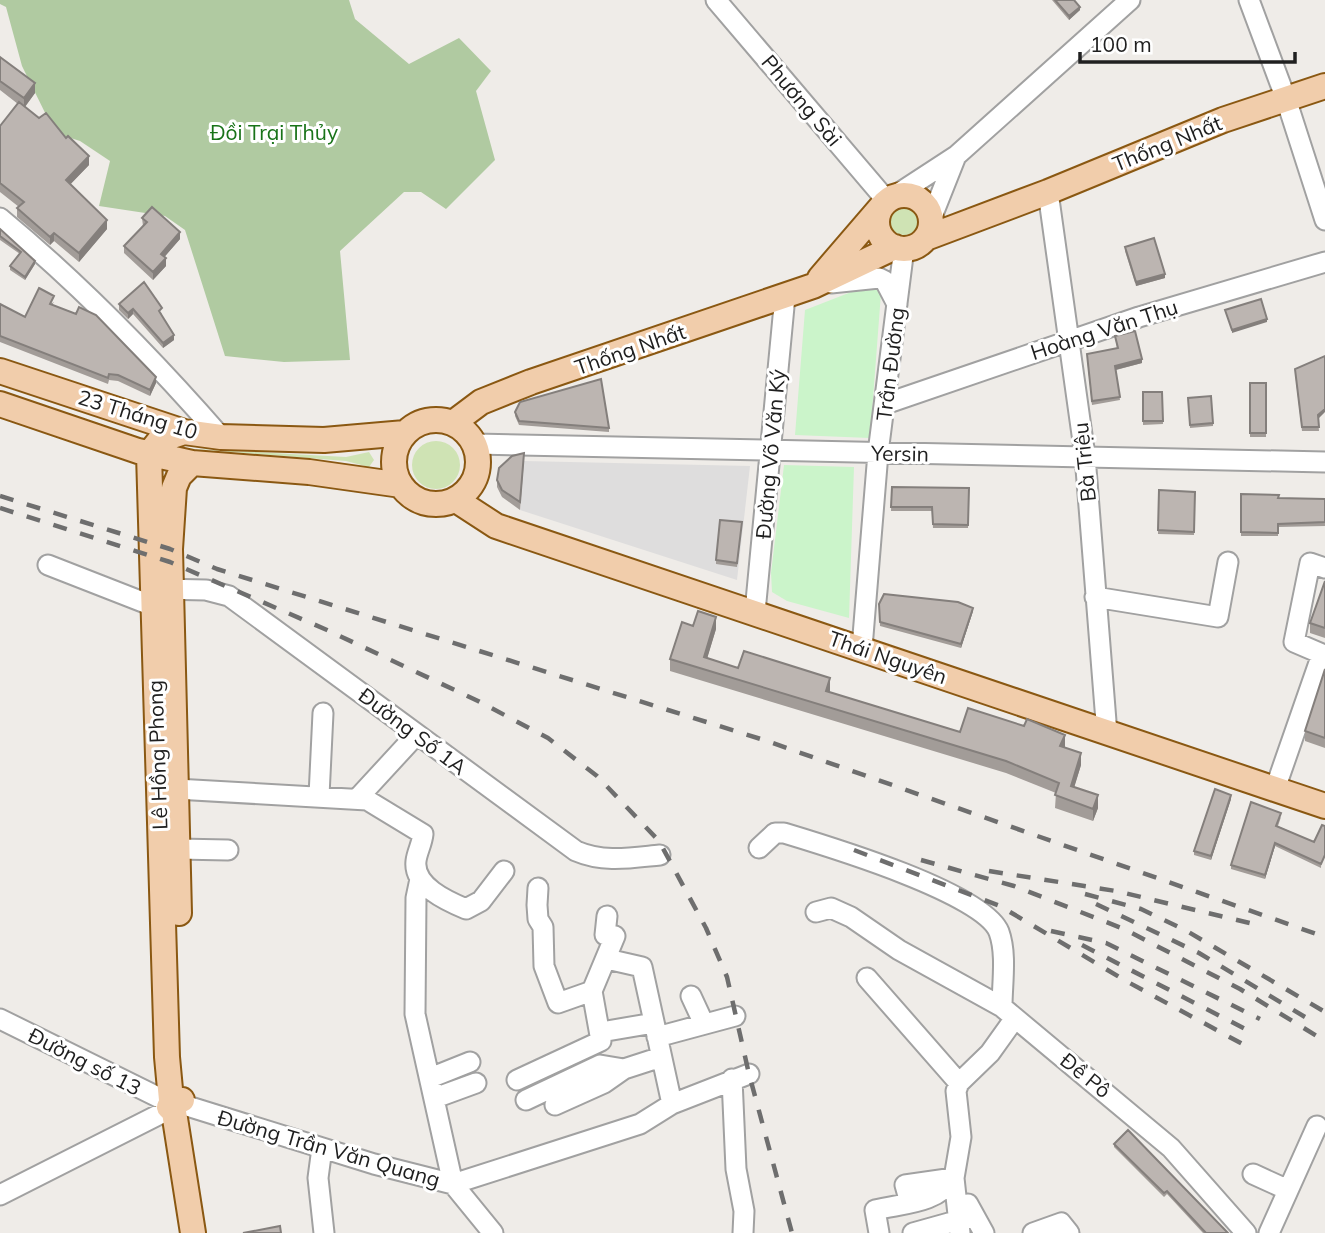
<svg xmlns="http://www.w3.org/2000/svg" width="1325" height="1233" font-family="Mulish,sans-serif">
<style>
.residential{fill:#dedddd}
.grass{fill:#cfe3b4}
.forest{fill:#b0caa1}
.park{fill:#cbf4ca}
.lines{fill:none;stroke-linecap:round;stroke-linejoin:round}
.minor-casing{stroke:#a1a1a1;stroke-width:23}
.major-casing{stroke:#8a5812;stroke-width:28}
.minor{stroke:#fff;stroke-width:19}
.major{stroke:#f1cdab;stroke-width:24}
.rail{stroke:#6e6e6e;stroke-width:4.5;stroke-dasharray:14 14;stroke-linecap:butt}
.wall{fill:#a29c98}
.shaded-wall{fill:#847f7c}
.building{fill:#bcb5b1;stroke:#847f7c;stroke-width:2}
.labels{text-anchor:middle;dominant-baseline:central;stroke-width:6;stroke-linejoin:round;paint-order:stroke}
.street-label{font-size:21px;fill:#202020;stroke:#fff}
.park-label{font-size:21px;fill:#197319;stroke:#fff}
</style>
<rect width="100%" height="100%" fill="#efece8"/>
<path class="residential" d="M524 461 750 466 737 580 520 510Z"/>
<path class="grass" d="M890 221a14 14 0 1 1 28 0a14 14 0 1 1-28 0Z
M412 465a24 24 0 1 1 48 0a24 24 0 1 1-48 0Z
M179 448 346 457 369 452 374 460 369 467 346 461Z"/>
<path class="forest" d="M0 0H349L355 19 409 64 459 38 491 71 476 91 495 160 446 209 421 192H404L340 251 350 360 284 362 225 356 185 230 165 216 99 206 110 161 80 141 55 133 22 66 6 7 0 4Z"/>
<path class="park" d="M882 280 870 438 795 435 805 310Z
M784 465 854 467 849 618 787 601 772 592 771 573Z"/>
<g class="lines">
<defs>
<path id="minor" d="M716 0 887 201 956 156 1130 0
M1249 0 1286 99 1325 220
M1048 192 1085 456 1107 734
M0 218C81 285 152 358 221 437
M931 219 956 156
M831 283 879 278 885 281 897 304
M885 404 1139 317 1325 262
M475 444 1325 462
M48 565 153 606
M160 589 206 590 229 596 576 851C604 863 630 858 660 855
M1095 597 1218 617 1228 562
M755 612 785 296
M862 648 878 453 904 248
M176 789 367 800 423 834C422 844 417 852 416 861 413 886 447 901 466 909L481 901 504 871
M1275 789 1322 654 1294 642 1310 563 1325 568
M319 796 323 713
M357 799 416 735
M759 848 775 833H784C827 846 984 893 999 932 1007 954 1002 984 1002 1007
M178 849 228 850
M420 879 416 898 415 1014 453 1184 493 1233
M538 888 537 905 538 919 543 927 544 966 558 1003 592 991 615 936 605 935 607 916
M816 912 831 908 851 917 899 950 1002 1007 1171 1148 1246 1233
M607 959 642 967 672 1104
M867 978 959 1083
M691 996 704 1024
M0 1019 170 1103
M601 1032 654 1023
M657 1037 735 1016
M430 1078 470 1062
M732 1079 736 1169 744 1211 743 1233
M517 1080 601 1041 592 991
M435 1098 476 1083
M526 1100 600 1065 624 1069 661 1057
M184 1105 374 1164 453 1184 640 1124 672 1104 749 1074
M555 1105 604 1083 624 1069
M322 1148 318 1178 324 1233
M1253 1174 1288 1190
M0 1195 170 1109
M910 1203 905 1185 954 1178
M968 1204 984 1233
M879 1233 875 1210C904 1203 936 1204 954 1178
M913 1233 974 1216
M960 1233 954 1178 961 1137 956 1091 959 1083 990 1053 1015 1018
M1033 1233 1061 1223 1069 1233
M1269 1233 1317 1126"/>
<path id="major" d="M877 222a27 27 0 1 1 54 0a27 27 0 1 1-54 0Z
M926 238 1048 192 1223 120 1325 86
M820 278 881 207
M0 371 184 432 221 437 324 440 405 433
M0 404 138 451 192 463 309 472 401 485
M394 462a42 42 0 1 1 84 0a42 42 0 1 1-84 0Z
M453 423 481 402 531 382 813 286 895 247
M456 500 496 526 1325 806
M179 913 170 549 174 488 179 476 192 463
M171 1100 167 1057 149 454 160 440 184 432
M182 1100 173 1099 169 1107 174 1112 193 1233"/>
</defs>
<use href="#minor" class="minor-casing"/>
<use href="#major" class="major-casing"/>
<use href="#minor" class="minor"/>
<use href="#major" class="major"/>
<path class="rail" d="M0 496 170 549 217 569 764 740 1325 937
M0 508 170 562 327 630 478 701 548 738 597 776 659 841 706 928 727 977 749 1074 792 1233
M854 850 1000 906 1126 981 1248 1047
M921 860 1014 886 1124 929 1240 989 1325 1041
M989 871 1116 891 1262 926
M1085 894 1141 909 1185 930 1325 1012
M1096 904 1199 953 1305 1017
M1051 931 1106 943 1260 1019
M1082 945 1253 1033"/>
</g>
<path class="wall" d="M1052 0H1074L1080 10 1069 20Z
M0 57 35 93 25 107 66 138 89 165 70 184 107 229 79 262 54 241 50 245 17 217V208L19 207 0 192V126L18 104 0 90Z
M142 218 180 239 164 257 166 266 153 280 124 253V246L143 226Z
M0 229 35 264 25 280 10 270V266L20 254 0 240Z
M1125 247 1165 278 1136 286 1125 251Z
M54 302 52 305 156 383 150 396 118 381 109 380 108 384 0 342V304L25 317Z
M119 304 162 313 161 314 174 340 163 348 133 314 128 319 119 310Z
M1115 336 1142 363 1116 370 1120 400 1092 405 1087 358 1117 348Z
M1295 373 1318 419 1319 431H1302Z
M1250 383H1266V437H1250Z
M1143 392H1162L1163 424 1143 425Z
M1188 398 1213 423V426L1190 428Z
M515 412 609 428V432L519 425 515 416Z
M524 461 520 510 502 497 497 487V480Z
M892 487 969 488 968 528H933L932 511H891Z
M1159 490 1195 492 1194 535 1158 534Z
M1241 494 1278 498 1325 499V526L1278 527V536H1241Z
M742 522 737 567 716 564V560Z
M1325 581V638L1310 633V623Z
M879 604 973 611 961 648 880 626Z
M693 626 716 629 707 658 738 668 830 690V692L960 732 1064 748 1081 765 1074 787 1098 808 1093 821 1055 808 1056 793 1006 773 670 671V659Z
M1325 669V748L1305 741V731Z
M1231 799 1211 860 1194 855V851Z
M1281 817 1278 826 1314 842 1322 825 1321 868 1275 846 1265 879 1231 869V865Z
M1114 1144 1228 1233H1203L1167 1194 1164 1197 1114 1147Z"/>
<path class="shaded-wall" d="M1080 7V10L1069 20V16Z
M35 83V93L24 108V98Z
M89 156V165L66 189V180Z
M107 220V229L79 262V253Z
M180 232V239L161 261V254Z
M54 233V241L50 245V237Z
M166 258V266L153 280V272Z
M35 261V264L25 280V277Z
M1165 274V278L1136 286V282Z
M133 309V314L128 319V313Z
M1267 319V322L1232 333V330Z
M174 335V340L163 348V343Z
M1142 359V363L1115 370V366Z
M156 377V383L150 396V390Z
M1325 409V412L1318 419V415Z
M973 608V611L961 648V644Z
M716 617V629L704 669V657Z
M830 678V690L826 703V691Z
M1065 735V747L1060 758V746Z
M1081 753V765L1071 798V786Z
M1098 795V808L1093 821V809Z
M1231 795V799L1211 860V856Z
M1275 843V846L1265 879V875Z"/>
<path class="building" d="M1055 0H1074L1080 7 1069 16Z
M0 57 35 83 24 98 0 81Z
M19 102 39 118 46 113 66 138 68 136 89 156 66 180 107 220 79 253 54 233 50 237 17 208 24 202 0 183V126Z
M152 207 180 232 161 254 166 258 153 272 124 246 147 222 142 218Z
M0 229 35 261 25 277 10 266 21 252 0 236Z
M1154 238 1165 274 1136 282 1125 247Z
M144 282 162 308 159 311 174 335 163 343 133 309 128 313 119 304Z
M39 288 54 296 50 304 76 314 79 307 96 315 156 377 150 390 118 375 109 374 108 378 0 336V304L25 317Z
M1261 299 1267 319 1232 330 1225 310Z
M1135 331 1142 359 1115 366 1120 397 1092 401 1087 354 1118 348 1115 336Z
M1325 356V409L1318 415 1319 427H1302L1295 369Z
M601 379 609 428 519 421 515 412 520 402Z
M1250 383H1266V433H1250Z
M1143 392H1162L1163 421H1143Z
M1211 396 1213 423 1190 425 1188 398Z
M524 453 520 502 502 490 497 480 499 468 512 456Z
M892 487 969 488 968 525 933 524 932 507H891Z
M1159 490 1195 492 1194 532 1158 530Z
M1241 494 1279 495 1278 498 1325 499V522L1278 524V533L1241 532Z
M720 520 742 522 737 563 716 560Z
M1325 581V628L1310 623Z
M884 594 958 602 973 608 961 644 880 622 879 604Z
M698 611 716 617 704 657 738 668 744 651 830 678 826 691 960 732 968 708 1024 726 1027 719 1065 735 1060 746 1081 753 1071 786 1098 795 1093 809 1055 795 1059 783 1006 761 670 659 682 622 693 626Z
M1325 669V738L1305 731Z
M1215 789 1231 795 1211 856 1194 851Z
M1251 802 1281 813 1276 826 1314 842 1322 825 1325 826V855L1321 864 1275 843 1265 875 1231 865Z
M1128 1130 1228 1233H1206L1167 1191 1164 1193 1114 1144Z
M280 1226 281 1233H243Z"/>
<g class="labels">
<g class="street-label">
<text transform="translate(802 100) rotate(50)">Phương Sài</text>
<text transform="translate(1167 143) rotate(-22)">Thống Nhất</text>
<text transform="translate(1104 329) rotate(-18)">Hoàng Văn Thụ</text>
<text transform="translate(630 349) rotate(-19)">Thống Nhất</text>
<text transform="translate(890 364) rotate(-83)">Trần Đường</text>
<text transform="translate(138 414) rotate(17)">23 Tháng 10</text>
<text transform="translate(900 453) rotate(1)">Yersin</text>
<text transform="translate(770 454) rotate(-85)">Đường Võ Văn Ký</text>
<text transform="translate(1084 462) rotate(-96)">Bà Triệu</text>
<text transform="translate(888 657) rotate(19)">Thái Nguyên</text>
<text transform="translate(413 731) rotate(37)">Đường Số 1A</text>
<text transform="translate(157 755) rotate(-92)">Lê Hồng Phong</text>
<text transform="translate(85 1061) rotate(27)">Đường số 13</text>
<text transform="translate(1086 1075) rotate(39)">Đề Pô</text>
<text transform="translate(329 1148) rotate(16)">Đường Trần Văn Quang</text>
</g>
<g class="park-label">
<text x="274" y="132">Đồi Trại Thủy</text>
</g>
</g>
<path d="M1080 52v10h215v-10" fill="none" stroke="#202020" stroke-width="3.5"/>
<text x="1090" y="52" font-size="21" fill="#202020" stroke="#ffffff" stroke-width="5" paint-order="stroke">100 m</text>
</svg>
